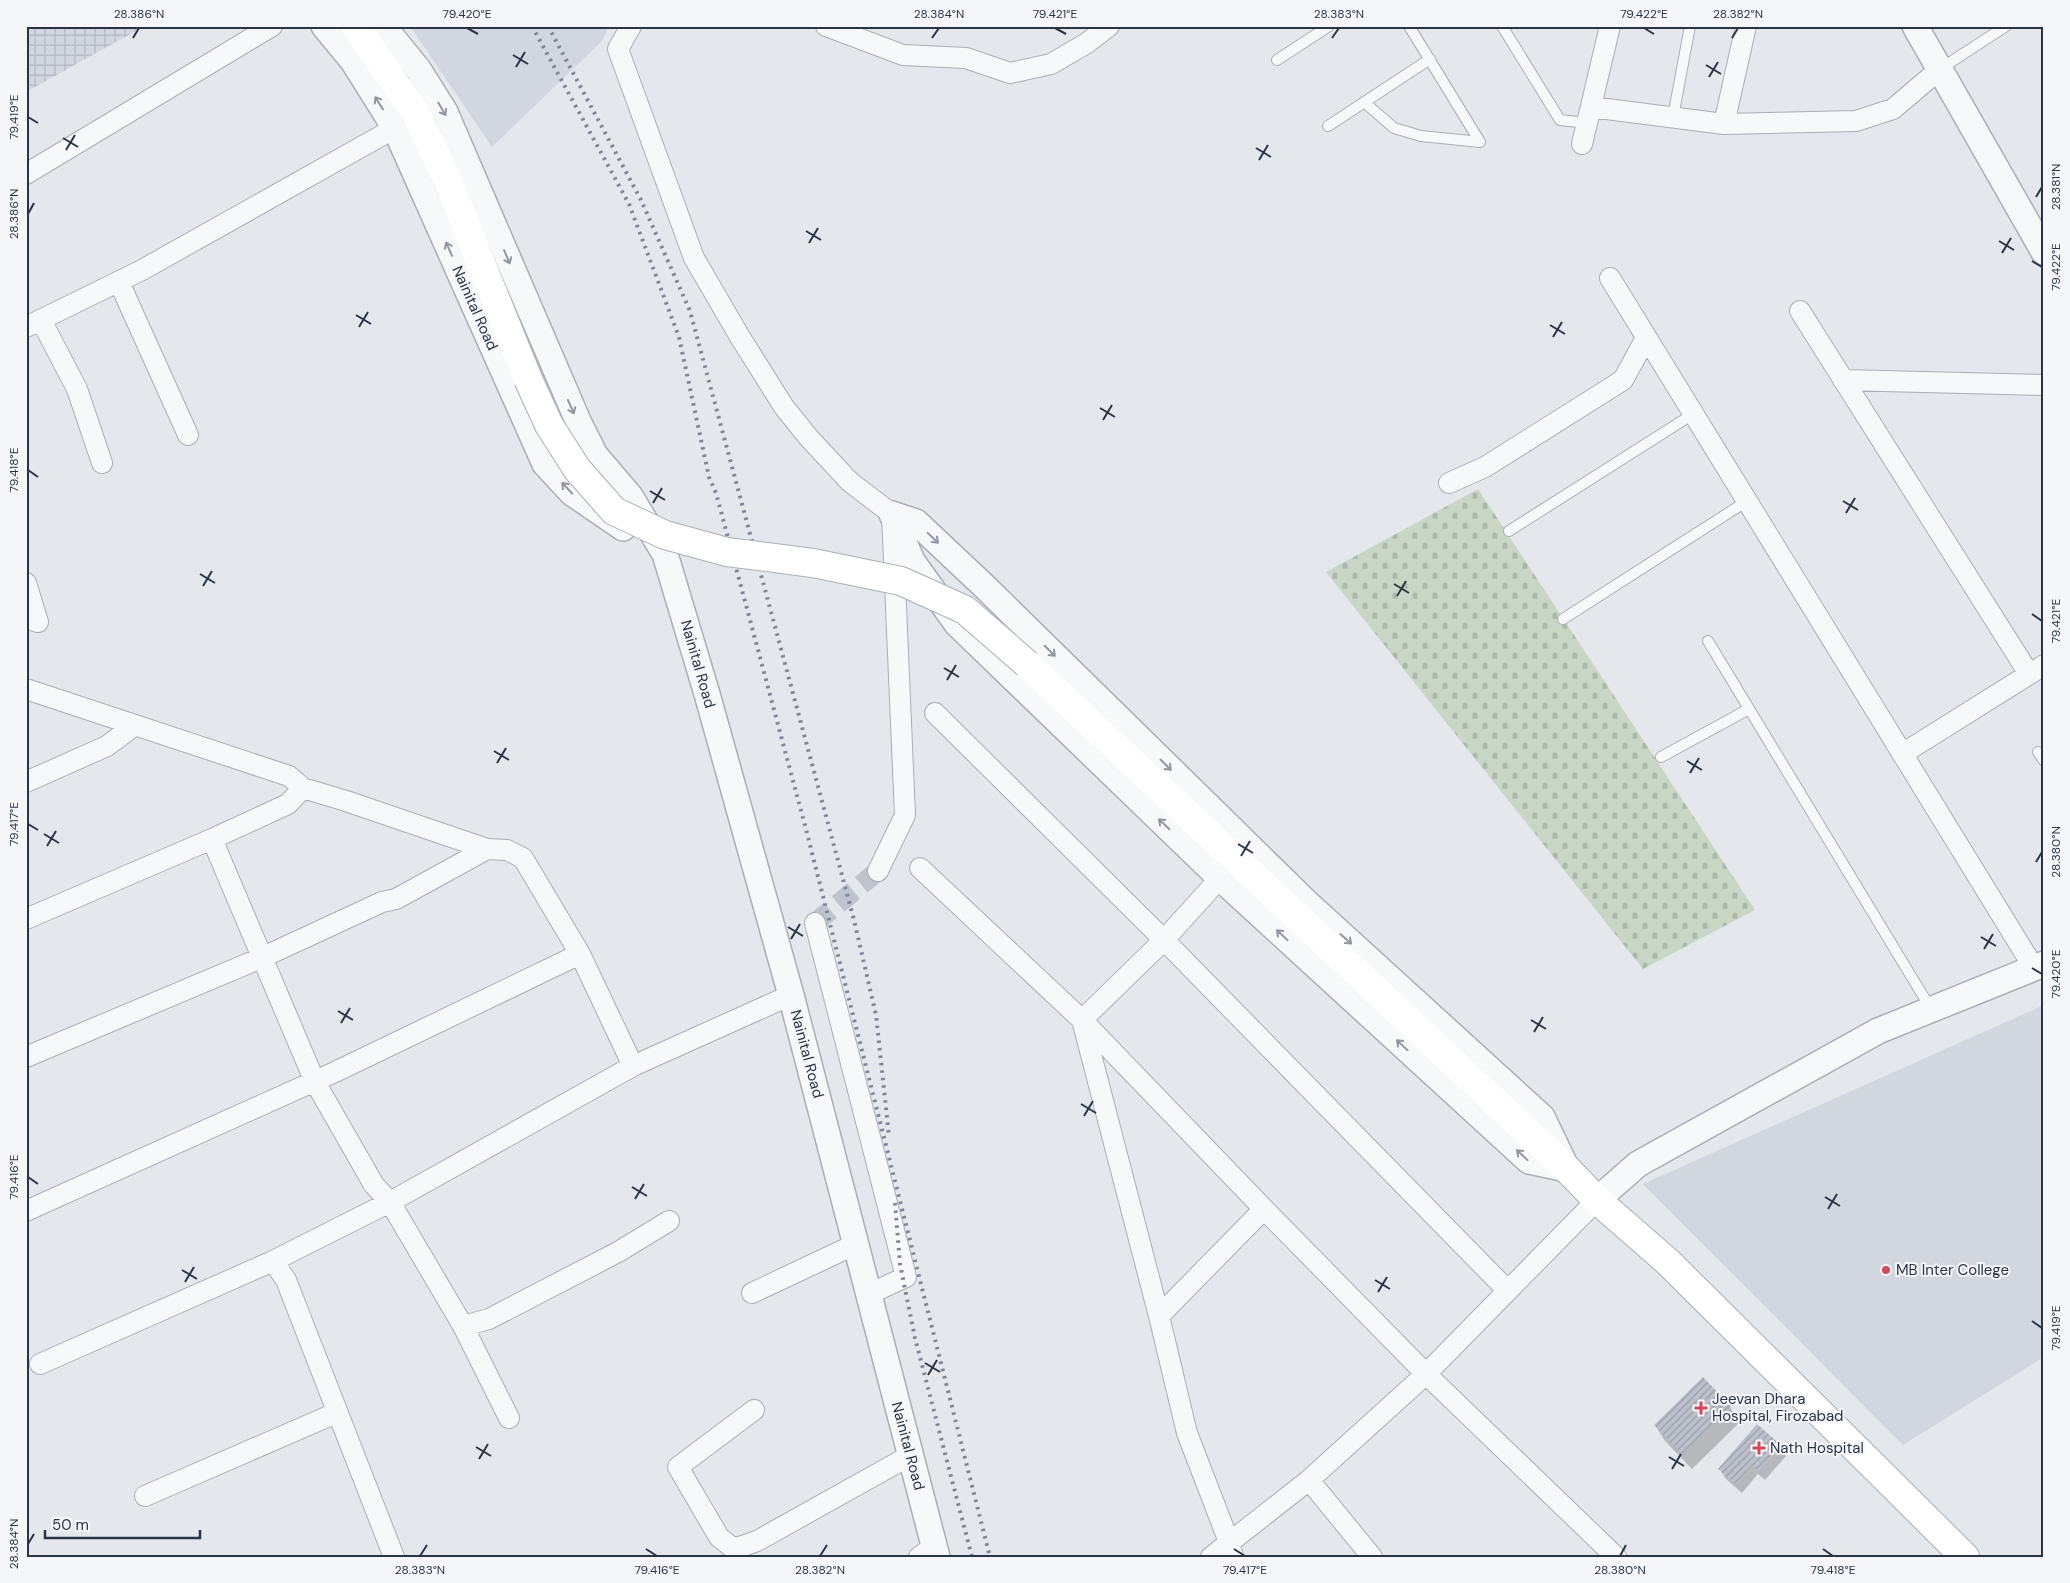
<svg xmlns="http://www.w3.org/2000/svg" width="2070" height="1583" font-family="'DM Sans',sans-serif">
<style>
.built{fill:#d2d6de}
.industrial{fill:url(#industrial-grid)}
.cemetery{fill:url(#cemetery-stones)}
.shadow{fill:#0003}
.building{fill:url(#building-hatch)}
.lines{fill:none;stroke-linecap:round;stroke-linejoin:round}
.minor-tunnel{stroke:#bfc3cb;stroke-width:20;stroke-dasharray:20 10;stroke-linecap:butt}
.service-casing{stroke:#a9aeb7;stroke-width:12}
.minor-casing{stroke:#a9aeb7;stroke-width:22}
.tertiary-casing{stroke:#a9aeb7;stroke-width:28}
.secondary-casing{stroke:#a9aeb7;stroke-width:30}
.service{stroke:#f7f8fa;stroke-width:10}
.minor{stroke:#f7f8fa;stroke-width:20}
.tertiary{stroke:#f7f8fa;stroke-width:25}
.secondary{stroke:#fff;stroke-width:28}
.rail{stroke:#7d8696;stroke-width:4;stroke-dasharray:2.5 5;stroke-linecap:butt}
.secondary-bridge-casing{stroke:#a9aeb7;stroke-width:30;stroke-linecap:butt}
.secondary-bridge{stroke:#fff;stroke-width:28}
.oneway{stroke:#9196a0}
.ticks{fill:none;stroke:#2b3445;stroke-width:2}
.poi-dot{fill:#d1495b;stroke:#f4f6f9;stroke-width:2}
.labels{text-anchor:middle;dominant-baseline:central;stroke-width:4;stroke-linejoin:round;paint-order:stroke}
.street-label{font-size:15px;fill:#2b3445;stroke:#f4f6f9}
.poi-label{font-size:15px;fill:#2b3445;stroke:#f4f6f9;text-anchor:start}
.neatline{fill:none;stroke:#2b3445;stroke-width:2}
.ticks-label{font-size:12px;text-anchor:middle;fill:#2b3445}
</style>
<defs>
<pattern id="industrial-grid" width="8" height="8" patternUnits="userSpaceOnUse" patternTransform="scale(1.25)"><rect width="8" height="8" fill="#d2d6de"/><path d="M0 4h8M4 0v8" fill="none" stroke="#b4b8c0"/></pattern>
<pattern id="cemetery-stones" width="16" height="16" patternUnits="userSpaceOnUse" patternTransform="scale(1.25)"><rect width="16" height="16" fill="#c9d6c5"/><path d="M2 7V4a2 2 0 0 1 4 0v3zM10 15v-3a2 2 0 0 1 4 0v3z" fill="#adb8ab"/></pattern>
<pattern id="building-hatch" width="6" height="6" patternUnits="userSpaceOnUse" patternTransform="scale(1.25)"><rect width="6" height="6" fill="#bbc0ca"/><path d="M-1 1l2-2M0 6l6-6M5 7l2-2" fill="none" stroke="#989da6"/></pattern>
</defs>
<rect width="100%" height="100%" fill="#e4e7ec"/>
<path class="built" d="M410 26H609L602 41 492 147Z
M2044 1005V1357L1903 1445 1643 1184Z"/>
<path class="industrial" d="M26 26H145L26 92Z"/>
<path class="cemetery" d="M1478 489 1755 910 1643 969 1326 572Z"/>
<path class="shadow" d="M1730 1407 1739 1423 1692 1469 1665 1441 1655 1425Z
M1780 1446 1786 1456 1765 1480 1758 1474 1742 1493 1726 1479 1720 1469Z"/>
<path class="building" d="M1703 1377 1731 1406 1682 1454 1654 1425Z
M1757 1424 1781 1445 1759 1471 1752 1465 1736 1484 1718 1469Z"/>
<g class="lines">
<path class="minor-tunnel" d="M815 923 878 871"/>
<defs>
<path id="service" d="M1409 26 1480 142
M1502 26 1560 120 1587 123
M1277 60 1329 26
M1940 69 2006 26
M1364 102 1394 128 1421 136 1480 142
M1673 117 1690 26
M1328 126 1430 59
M1509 531 1693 414
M1563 619 1747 501
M1708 641 1931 1009
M2038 752 2044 761
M1661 757 1749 709"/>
<path id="minor" d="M631 26 618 49 694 258 740 337 784 407 809 438 850 482 892 514 905 815 878 871
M826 26 903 55 966 58 1010 73 1051 64 1087 43 1109 26
M1591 107 1724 124 1856 121 1893 109 1940 69
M1724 124 1746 26
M1582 144 1610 26
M26 174 272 26
M1610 278 2034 968
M119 282 188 435
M1800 311 2029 674
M41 320 77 389 102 463
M26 327 142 270 395 128
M1843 380 2044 385
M1449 483 1485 467 1623 380 1646 338
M26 583 38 622 26 618
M26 689 289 776 303 788 346 801 487 849 507 850 523 858 580 954
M935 713 1164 940 1507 1290
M1902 754 2044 665
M26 782 107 746 135 725
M212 839 315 1082 374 1185 390 1202 463 1326 509 1418
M920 868 1082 1020 1164 940 1220 878
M26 919 212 839 288 804 303 788
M815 923 906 1277 869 1294
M1082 1020 1159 1316
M1083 1021 1264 1209
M26 1057 261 958 382 902 396 899 487 849
M26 1211 335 1072 580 954 633 1066 791 995
M273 1261 286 1280 394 1557
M752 1293 856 1244
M463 1326 489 1319 618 1252 669 1221
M40 1364 273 1261 390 1202 633 1066
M754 1410 678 1467 719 1537 734 1549 757 1541 911 1455
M1309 1480 1372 1557
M145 1496 336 1413
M919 1557 934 1546
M1211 1557 1309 1480 1426 1374 1597 1200
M1233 1557 1229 1542 1187 1433 1159 1316 1264 1209 1426 1374 1616 1557"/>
<path id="tertiary" d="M324 26 353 61 395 128 545 464 572 493 623 528
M383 26 418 69 445 112 578 421 595 455 630 496 665 554 707 694 791 995 937 1557
M1915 26 2044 252
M892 514 912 561 957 624 1220 878 1529 1161 1567 1169
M892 514 916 522 983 585 1305 901 1542 1117 1566 1167
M1597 1200 1638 1164 1878 1031 2044 964"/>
<path id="secondary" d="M355 26 416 113 449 184 528 379
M1027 664 1567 1169 1597 1200 1668 1262 1965 1557"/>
</defs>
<use href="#service" class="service-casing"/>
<use href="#minor" class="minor-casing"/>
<use href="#tertiary" class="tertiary-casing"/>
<use href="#secondary" class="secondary-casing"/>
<use href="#service" class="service"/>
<use href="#minor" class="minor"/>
<use href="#tertiary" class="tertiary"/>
<use href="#secondary" class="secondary"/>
<path class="rail" d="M532 26 629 204 679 337 709 477 716 493 807 833 990 1557
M548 26 641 200 690 311 854 920 876 1015 889 1136
M895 1203 900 1264 915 1338 972 1557"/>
<defs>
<path id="secondary-bridge" d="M528 379 549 425 577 469 614 511 665 535 727 552 813 563 901 581 965 610 1027 664"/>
</defs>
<use href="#secondary-bridge" class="secondary-bridge-casing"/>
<use href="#secondary-bridge" class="secondary-bridge"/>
</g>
<defs><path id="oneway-shaft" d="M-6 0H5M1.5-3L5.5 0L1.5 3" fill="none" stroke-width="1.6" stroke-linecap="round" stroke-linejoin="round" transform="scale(1.25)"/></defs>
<g class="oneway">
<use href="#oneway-shaft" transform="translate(379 103) rotate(-122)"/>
<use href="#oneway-shaft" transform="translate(442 109) rotate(60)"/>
<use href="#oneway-shaft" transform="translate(449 249) rotate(-114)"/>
<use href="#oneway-shaft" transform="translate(507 257) rotate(67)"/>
<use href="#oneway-shaft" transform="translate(571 407) rotate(66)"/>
<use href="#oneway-shaft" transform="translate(567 488) rotate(-133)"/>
<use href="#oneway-shaft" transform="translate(933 538) rotate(43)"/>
<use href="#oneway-shaft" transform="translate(1050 651) rotate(45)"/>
<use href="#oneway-shaft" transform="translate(1166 765) rotate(45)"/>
<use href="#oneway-shaft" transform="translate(1164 824) rotate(-136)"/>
<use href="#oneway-shaft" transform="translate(1282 935) rotate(-137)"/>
<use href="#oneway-shaft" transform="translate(1346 939) rotate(42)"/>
<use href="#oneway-shaft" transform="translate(1402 1045) rotate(-137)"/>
<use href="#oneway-shaft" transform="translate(1522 1155) rotate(-137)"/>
</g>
<path class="ticks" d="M467 28 478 34M1055 28 1066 34M1644 28 1654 34M133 38 139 28M932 38 939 28M1332 38 1339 28M1732 38 1738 28M513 55 528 64M1706 65 1721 74M516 67 525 52M1709 77 1718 62M28 117 38 123M63 138 78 147M1256 148 1271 157M66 150 75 135M1259 160 1268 145M2036 197 2042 187M28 214 34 203M806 231 821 240M1999 241 2014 250M809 243 818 228M2002 253 2011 238M2032 261 2042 267M356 315 371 324M1550 325 1565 334M359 327 368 312M1553 337 1562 322M1100 408 1115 417M1103 420 1112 405M28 470 38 477M650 491 665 500M1843 501 1858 510M653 503 662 488M1846 513 1855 498M200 574 215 583M1394 584 1409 593M203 586 212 571M1397 596 1406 581M2032 614 2042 621M944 668 959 677M947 680 956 665M494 751 509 760M1687 761 1702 770M497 763 506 748M1690 773 1699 758M28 824 38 830M44 834 59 843M1238 844 1253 853M47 846 56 831M1241 856 1250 841M2036 862 2042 852M788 927 803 936M1981 937 1996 946M791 939 800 924M1984 949 1993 934M2032 968 2042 974M338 1011 353 1020M1531 1020 1546 1029M341 1023 350 1008M1534 1032 1543 1017M1081 1104 1096 1113M1084 1116 1093 1101M28 1177 38 1184M632 1187 647 1196M1825 1197 1840 1206M635 1199 644 1184M1828 1209 1837 1194M182 1270 197 1279M1375 1280 1390 1289M185 1282 194 1267M1378 1292 1387 1277M2032 1321 2042 1328M925 1363 940 1372M928 1375 937 1360M476 1447 491 1456M1669 1457 1684 1466M479 1459 488 1444M1672 1469 1681 1454M28 1544 34 1534M646 1549 657 1556M1234 1549 1245 1556M1823 1549 1833 1556M420 1556 427 1545M820 1556 827 1545M1620 1556 1626 1545"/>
<g class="poi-dot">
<circle cx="1886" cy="1270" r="5"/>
<path d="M1698.5 1400.5h5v5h5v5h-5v5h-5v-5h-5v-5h5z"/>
<path d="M1756.5 1440.5h5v5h5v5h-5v5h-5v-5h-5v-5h5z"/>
</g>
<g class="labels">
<g class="street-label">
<text transform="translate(475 308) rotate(66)">Nainital Road</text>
<text transform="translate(698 664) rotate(74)">Nainital Road</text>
<text transform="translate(807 1054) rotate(75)">Nainital Road</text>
<text transform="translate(908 1446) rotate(75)">Nainital Road</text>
</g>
<g class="poi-label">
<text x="1896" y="1270">MB Inter College</text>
<text x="1712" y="1399">Jeevan Dhara<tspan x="1712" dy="17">Hospital, Firozabad</tspan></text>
<text x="1770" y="1448">Nath Hospital</text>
</g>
</g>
<rect width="2070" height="1583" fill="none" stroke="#f4f6f9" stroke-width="55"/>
<path d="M45 1530v8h155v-8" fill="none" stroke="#2b3445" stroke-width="2.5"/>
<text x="52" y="1530" font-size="15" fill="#2b3445" stroke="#f4f6f9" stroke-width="4" paint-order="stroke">50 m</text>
<rect x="28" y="28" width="2014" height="1528" class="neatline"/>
<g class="ticks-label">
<text x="139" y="18">28.386°N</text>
<text x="467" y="18">79.420°E</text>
<text x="939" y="18">28.384°N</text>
<text x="1055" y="18">79.421°E</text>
<text x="1339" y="18">28.383°N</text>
<text x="1644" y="18">79.422°E</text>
<text x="1738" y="18">28.382°N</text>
<text transform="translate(14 117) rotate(-90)" y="4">79.419°E</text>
<text transform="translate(2056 187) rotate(-90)" y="4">28.381°N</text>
<text transform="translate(14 214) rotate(-90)" y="4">28.386°N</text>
<text transform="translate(2056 267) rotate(-90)" y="4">79.422°E</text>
<text transform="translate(14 470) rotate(-90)" y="4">79.418°E</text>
<text transform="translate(2056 621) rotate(-90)" y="4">79.421°E</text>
<text transform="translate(14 824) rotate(-90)" y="4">79.417°E</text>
<text transform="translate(2056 852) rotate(-90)" y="4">28.380°N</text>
<text transform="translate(2056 974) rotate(-90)" y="4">79.420°E</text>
<text transform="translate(14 1177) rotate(-90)" y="4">79.416°E</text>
<text transform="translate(2056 1328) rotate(-90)" y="4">79.419°E</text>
<text transform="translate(14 1544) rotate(-90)" y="4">28.384°N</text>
<text x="420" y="1574">28.383°N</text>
<text x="657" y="1574">79.416°E</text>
<text x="820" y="1574">28.382°N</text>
<text x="1245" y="1574">79.417°E</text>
<text x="1620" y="1574">28.380°N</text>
<text x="1833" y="1574">79.418°E</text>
</g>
</svg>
